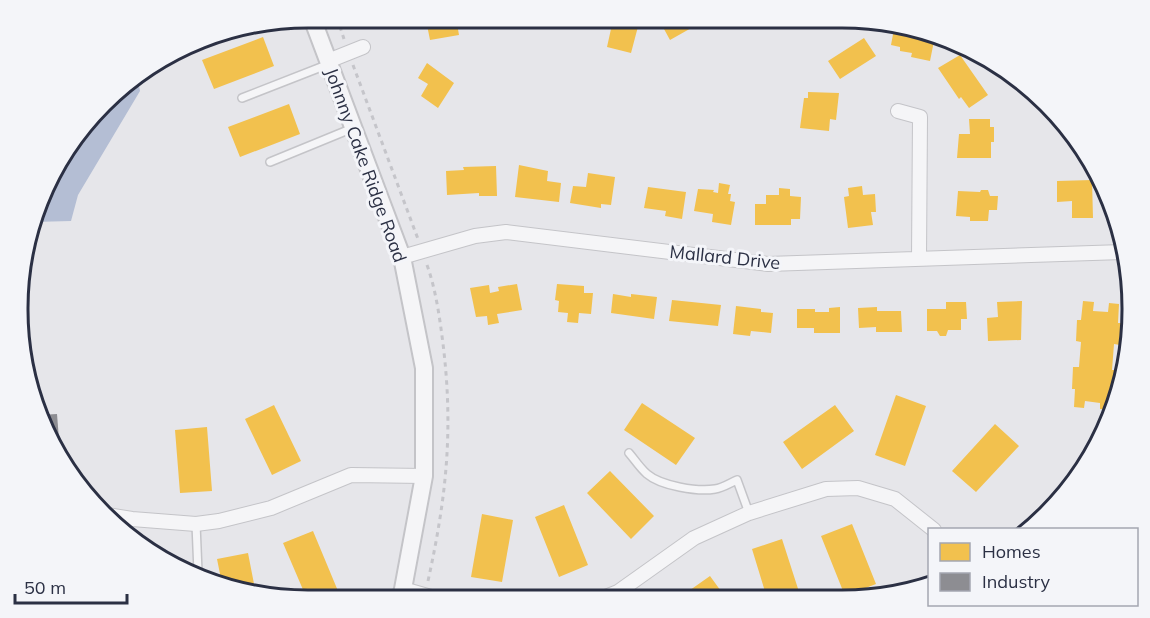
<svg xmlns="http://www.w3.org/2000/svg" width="1150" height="618" font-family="Mulish,sans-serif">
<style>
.water{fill:#b4bed4}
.homes{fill:#f2c14e}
.industry{fill:#8d8d92}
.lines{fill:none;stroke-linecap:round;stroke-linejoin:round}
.service-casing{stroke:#c4c4c8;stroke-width:10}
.minor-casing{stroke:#c4c4c8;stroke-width:16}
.tertiary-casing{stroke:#c4c4c8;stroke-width:20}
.path{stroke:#c5c5ca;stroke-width:3;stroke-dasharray:4.5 4.5;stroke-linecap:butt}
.service{stroke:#f5f5f7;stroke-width:7}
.minor{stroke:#f5f5f7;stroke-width:14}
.tertiary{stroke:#f5f5f7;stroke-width:16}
.labels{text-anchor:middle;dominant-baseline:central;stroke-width:6;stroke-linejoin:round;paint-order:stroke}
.street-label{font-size:18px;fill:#2b3044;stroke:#f4f5f9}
.rim{fill:none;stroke:#2b3044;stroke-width:3}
</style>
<rect width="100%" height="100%" fill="#e6e6ea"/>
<path class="water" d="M137 75 140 91 78 195 71 221 33 222 67 148 132 78Z"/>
<path class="homes" d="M431 18H456L459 35 430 40 427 25 432 24Z
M609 18 624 20 625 18 640 19 631 53 607 47 611 29 607 28Z
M658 18H709L670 40Z
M894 29 934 41 930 61 911 57 912 53 900 51V47L891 45Z
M263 37 274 66 214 89 202 60Z
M864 38 876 56 840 79 828 61Z
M960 55 988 95 969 108 961 97 959 99 938 68Z
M427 63 454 83 438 108 421 96 428 84 418 78Z
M808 92 839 93 836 120 830 119 829 131 800 128 804 98H808Z
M289 104 300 134 240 157 228 127Z
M969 119H990V127H994V142H991V158H957L959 134H970Z
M519 165 548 171 547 181 561 183 559 202 515 197Z
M496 166 497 196H479V193L447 195 446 171 464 170 463 167Z
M588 173 615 177 611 205 601 204V208L570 203 573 186 586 187Z
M1092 180 1093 218H1072V201L1057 202V181Z
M719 183 730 185 728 194H731L730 201 735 202 731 225 712 222 713 214 694 211 698 189 714 190 713 192 718 193Z
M862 186 863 195 875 194 876 212H871L873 225 848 228 844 197 849 196 848 188Z
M648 187 686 192 682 219 665 216 666 211 644 208Z
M779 188 790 189V196L801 197 800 219H791V225H755V204H766V195H779Z
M981 190H988L990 196H998L997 210H989L988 221H970V217L956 216 958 191 980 192Z
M517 284 522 310 497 314 499 323 488 325 487 316 476 317 470 288 489 285 490 293 499 291 498 287Z
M557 284 584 286V293H593L591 314 579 313 578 323 567 322 568 313 558 312 559 301 555 300Z
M613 294 631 297V294L657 297 654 319 611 313Z
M672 300 721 305 718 326 669 321Z
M1022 301 1021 340 988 341 987 318 998 317 997 302Z
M1083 301 1094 302 1093 311 1108 312 1109 303 1119 304 1118 323H1121L1120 345 1114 344 1112 370H1117L1116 387 1114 392H1111L1108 410 1100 409V403L1085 401 1084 408 1074 407 1075 389H1072L1073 367H1079L1081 342 1076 341 1077 320H1081Z
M946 302H966L967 319H961V330H948L946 336H940L937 331H927V309H946Z
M736 306 761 309V312L773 313 771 333 751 331 750 336 733 334Z
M840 307V333H814V328H797V309H815V312H829V308Z
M877 307V311H901L902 332H876V327L859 328 858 308Z
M896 395 926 406 905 466 875 455Z
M642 403 695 438 676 465 624 430Z
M274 405 301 461 272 475 245 419Z
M835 405 854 431 802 469 783 442Z
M995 424 1019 446 976 492 952 471Z
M207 427 212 491 180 493 175 430Z
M610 471 654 516 631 539 587 493Z
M564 505 588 565 559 577 535 517Z
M482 514 513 520 502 582 471 577Z
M852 524 876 584 845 596 821 536Z
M313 531 338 591 317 599H307L283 543Z
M782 539 801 598H767L752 549Z
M248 553 255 589 221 579 217 559Z
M710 576 726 598H685L683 595Z"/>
<path class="industry" d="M57 414 60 452 40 421 39 415Z"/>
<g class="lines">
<defs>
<path id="service" d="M242 98 329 64
M270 162 353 128
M629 453C635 460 640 468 647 474 661 486 698 492 715 489 723 488 730 483 737 480L749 513
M196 524 198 572"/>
<path id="minor" d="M328 61 363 47
M898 111 920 117 919 259
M402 257 475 236 506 232 768 264 1123 252
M107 515 132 519 196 524 219 521 271 508 351 475 424 476
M403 589 438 599
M603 598 618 592 694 538 749 513 826 489 858 488 895 499 934 530"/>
<path id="tertiary" d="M312 18 402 257 424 368V476L403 589 400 599"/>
</defs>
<use href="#service" class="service-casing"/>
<use href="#minor" class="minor-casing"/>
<use href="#tertiary" class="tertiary-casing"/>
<path class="path" d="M337 18 344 39
M353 65 418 239
M427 265C435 287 439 313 442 336 454 426 447 494 428 581"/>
<use href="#service" class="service"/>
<use href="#minor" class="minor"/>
<use href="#tertiary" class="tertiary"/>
</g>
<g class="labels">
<g class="street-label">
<text transform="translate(366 165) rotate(70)">Johnny Cake Ridge Road</text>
<text transform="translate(725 257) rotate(6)">Mallard Drive</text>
</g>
</g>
<path d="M0 0H1150V618H0ZM308 28H842A280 280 0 0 1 1122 308V310A280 280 0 0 1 842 590H308A280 280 0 0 1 28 310V308A280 280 0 0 1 308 28Z" fill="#f4f5f9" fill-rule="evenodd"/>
<path class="rim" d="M308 28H842A280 280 0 0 1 1122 308V310A280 280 0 0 1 842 590H308A280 280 0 0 1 28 310V308A280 280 0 0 1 308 28Z"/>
<rect x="928" y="528" width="210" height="78" fill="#f4f5f9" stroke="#a4a6b1" stroke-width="1.5"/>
<rect x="940" y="543" width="30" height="18" fill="#f2c14e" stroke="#a4a6b1" stroke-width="1.5"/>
<text x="982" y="558" font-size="18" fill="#2b3044">Homes</text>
<rect x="940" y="573" width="30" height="18" fill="#8d8d92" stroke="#a4a6b1" stroke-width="1.5"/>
<text x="982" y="588" font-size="18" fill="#2b3044">Industry</text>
<path d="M15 594v9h112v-9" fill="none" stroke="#2b3044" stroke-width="3"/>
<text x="24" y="594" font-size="18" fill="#2b3044" stroke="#f4f5f9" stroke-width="4.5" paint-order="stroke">50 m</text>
</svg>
